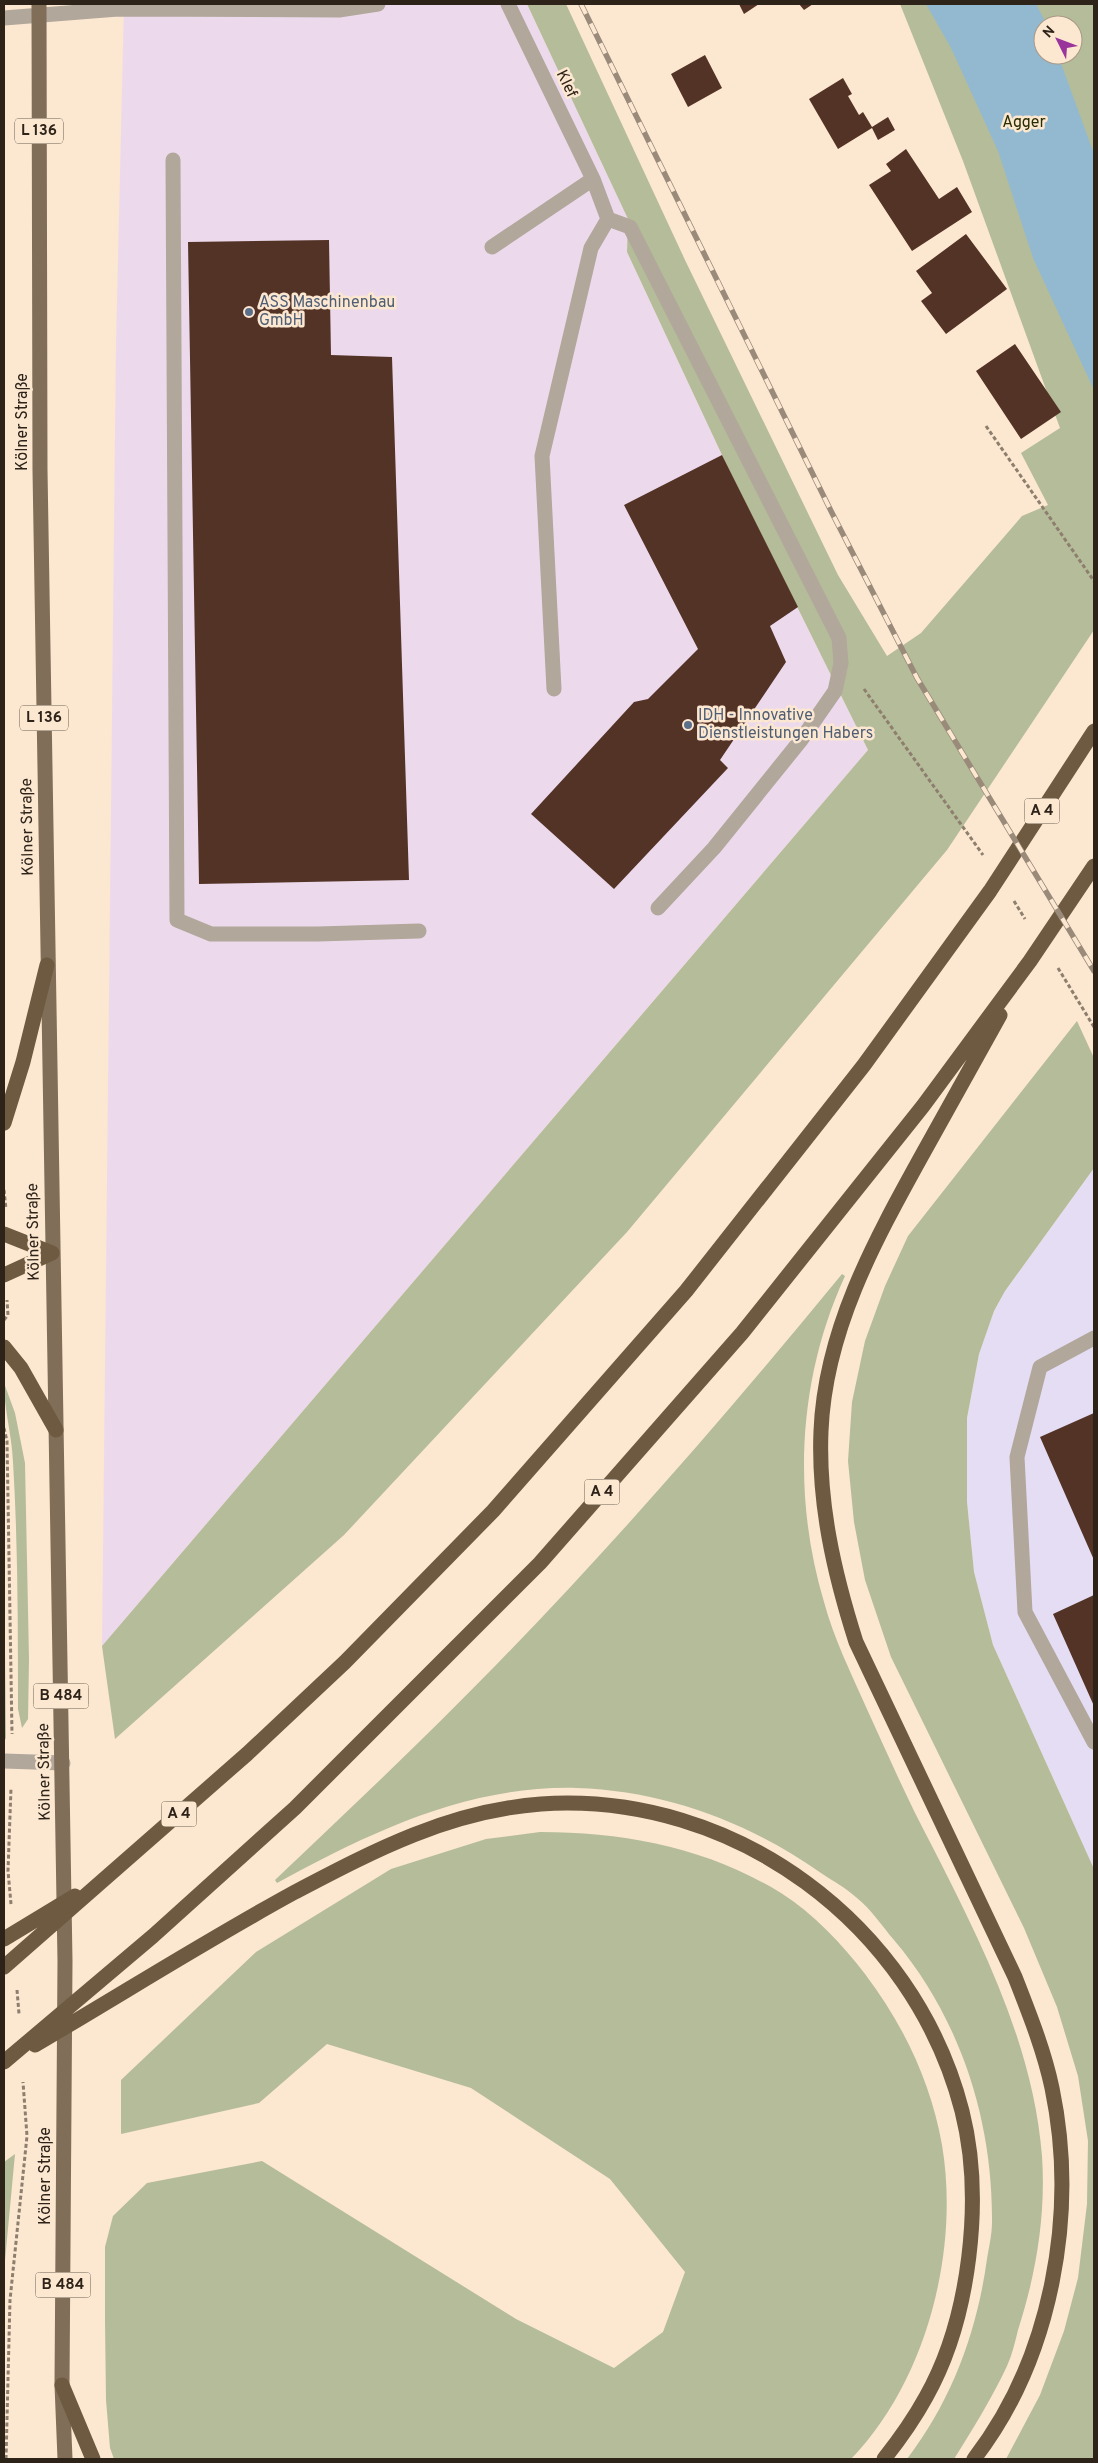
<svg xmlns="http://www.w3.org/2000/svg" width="1098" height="2463" font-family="Overpass,sans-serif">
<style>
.commercial{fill:#e4ddf3}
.industrial{fill:#ecdaec}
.green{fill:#b4bc9a;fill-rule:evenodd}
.water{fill:#93b9d0}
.building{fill:#543327}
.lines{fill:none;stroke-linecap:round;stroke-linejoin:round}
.path{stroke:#8d7e6e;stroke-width:3;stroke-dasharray:4 2.5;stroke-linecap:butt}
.minor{stroke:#b1a79a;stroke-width:15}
.major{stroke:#806e58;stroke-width:15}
.highway{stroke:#6e5a40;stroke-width:15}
.rail-casing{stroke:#9a8a7a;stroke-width:5.5}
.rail{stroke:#fce7d1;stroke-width:4;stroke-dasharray:11;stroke-linecap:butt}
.service-dot{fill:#5c6f8a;stroke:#fce7d1;stroke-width:2}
.labels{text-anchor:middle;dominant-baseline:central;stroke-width:5;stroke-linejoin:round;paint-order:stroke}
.shield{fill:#fce7d1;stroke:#6b5e50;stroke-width:1}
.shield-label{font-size:15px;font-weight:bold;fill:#2d2319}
.street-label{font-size:16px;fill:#2d2319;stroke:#fce7d1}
.park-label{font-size:16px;fill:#272e01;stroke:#fce7d1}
.service-label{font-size:16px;fill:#4e5e75;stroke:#fce7d1;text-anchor:start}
</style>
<rect width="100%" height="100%" fill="#fce7d1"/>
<path class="commercial" d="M1094 1168V1869L993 1645 974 1572 967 1502V1419L979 1354 994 1311 1005 1291Z"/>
<path class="industrial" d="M124 4H527L628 219 627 252 722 455 868 750 102 1646 116 344Z"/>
<path class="green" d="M527 4H566L685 260 838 575 887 656 921 633 1022 516 1048 505 1021 453 1060 428 963 161 900 4H1094V630L947 850 627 1232 344 1535 115 1739 102 1646 868 750 722 455 627 252 628 219ZM1043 25H1073V55H1043Z
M1077 1021 1094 1058V1168L1005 1291 994 1311 979 1354 967 1418V1502L974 1572 993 1645 1094 1869V2459H1006L1040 2395 1064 2331 1078 2278 1087 2204 1088 2141 1078 2076 1057 2007 1024 1928 891 1657 865 1580 854 1522 848 1461 852 1402 865 1341 885 1286 908 1236Z
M842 1274 845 1276C798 1378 792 1495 824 1602 834 1639 851 1673 866 1707 887 1753 907 1799 931 1844 981 1942 1033 2044 1042 2156 1046 2216 1036 2274 1018 2330 1015 2342 1012 2355 1007 2366 992 2398 973 2429 954 2459H907C952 2400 977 2332 987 2259 989 2247 992 2234 992 2222 993 2120 960 2018 894 1940 882 1926 871 1909 857 1898 846 1888 833 1881 821 1873 748 1822 666 1791 577 1788 468 1785 371 1832 277 1883L275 1880C350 1809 425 1738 497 1664 618 1540 732 1408 842 1274Z
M4 1383 15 1413 25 1463 29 1659 28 1719 22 1728 18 1709C18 1627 18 1544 13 1462 12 1435 4 1410 4 1383Z
M4 1563 6 1738 4 1742Z
M540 1832C625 1832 708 1848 781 1893 814 1914 842 1944 865 1974 903 2024 931 2082 942 2145 960 2251 926 2382 851 2459H114L110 2448 106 2400 105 2320V2247L113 2216 147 2183 262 2161 516 2319 614 2368 663 2332 685 2272 610 2179 471 2088 327 2044 259 2103 121 2134V2080L256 1952 391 1869 486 1839Z
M15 2154 4 2271V2162Z"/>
<path class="water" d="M926 4H1036L1047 25H1043V55H1058L1094 154V390L1033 258 998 151 951 48Z"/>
<path class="building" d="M739 4H759L744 14Z
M799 4H813L804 10Z
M705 55 722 88 688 107 671 74Z
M843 78 852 94 848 96 859 115 863 112 872 127 888 117 895 130 878 140 872 128 838 149 809 99Z
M906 149 939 199 957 187 972 212 912 251 869 185 891 171 886 164Z
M966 234 1007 289 946 334 921 301 932 293 916 271Z
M329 240 331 355 392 357 409 880 199 884 188 242Z
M1015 344 1061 412 1021 439 976 371Z
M722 455 798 607 770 626 786 662 720 760 728 768 614 889 531 814 634 702 648 699 698 649 624 505Z
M1094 1413V1560L1040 1437Z
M1094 1595V1706L1053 1614Z"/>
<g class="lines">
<path class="path" d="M986 426 1094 581
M864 689 983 855
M1014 901 1025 919
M1058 968 1094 1027
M4 1190 6 1209
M4 1320 8 1315 7 1300
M4 1428 7 1441 12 1734
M11 1904 8 1871 11 1788
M17 1990 19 2014
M6 2459 10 2300 27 2136 23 2082"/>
<path class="minor" d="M4 18 118 9 339 10 378 4
M173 160 177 920 211 934H318L419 931
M608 219 630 227 839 638 841 663 835 691 801 740 714 848 658 908
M492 247 593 179 508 4
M554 689 542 456 591 248 608 219 593 179
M1094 1338 1040 1367 1017 1457 1025 1612 1094 1742
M4 1761 63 1763"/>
<path class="major" d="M39 4 40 470 65 1961 62 2385 65 2459"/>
<path class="highway" d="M4 1123 23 1062 47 965
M4 1234 52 1253
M4 1275 52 1253
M4 1347 21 1368 56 1430
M4 1939 75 1896
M4 1967 247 1754 345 1662 493 1511 686 1291 864 1065 990 891 1094 731
M35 2045C122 1994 207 1940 295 1892 375 1850 449 1811 541 1804 734 1791 914 1924 962 2111 984 2198 970 2319 926 2397 914 2419 899 2440 884 2459
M4 2062 153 1936 295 1808 540 1563 742 1333 923 1106 1030 961 1094 866
M62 2385 93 2459
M974 2459C1052 2358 1078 2213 1052 2088 1044 2050 1029 2013 1015 1977L856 1642C834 1573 818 1503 821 1431 825 1331 874 1242 921 1157 948 1109 974 1062 1000 1015"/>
<defs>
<path id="rail" d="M581 4 831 511 917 678 1094 971"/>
</defs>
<use href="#rail" class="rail-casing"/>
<use href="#rail" class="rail"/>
</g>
<g class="service-dot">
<circle cx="249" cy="312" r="5"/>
<circle cx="688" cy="725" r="5"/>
</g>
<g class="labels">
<g class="shield">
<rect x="15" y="118.5" width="48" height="25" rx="4"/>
<rect x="20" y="705.5" width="48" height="25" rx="4"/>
<rect x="1024.5" y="798.5" width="35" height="25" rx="4"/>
<rect x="584.5" y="1479.5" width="35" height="25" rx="4"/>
<rect x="33.5" y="1683.5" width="55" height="25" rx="4"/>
<rect x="161.5" y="1801.5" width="35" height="25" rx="4"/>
<rect x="35.5" y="2272.5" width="55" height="25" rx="4"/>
</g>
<g class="shield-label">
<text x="39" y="131">L 136</text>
<text x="44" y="718">L 136</text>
<text x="1042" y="811">A 4</text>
<text x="602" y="1492">A 4</text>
<text x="61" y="1696">B 484</text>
<text x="179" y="1814">A 4</text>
<text x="63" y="2285">B 484</text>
</g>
<g class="street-label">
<text transform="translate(566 84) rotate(64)">Klef</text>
<text transform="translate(23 422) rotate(-90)">Kölner Straße</text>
<text transform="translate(28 827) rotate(-91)">Kölner Straße</text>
<text transform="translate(34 1232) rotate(-91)">Kölner Straße</text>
<text transform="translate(45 1772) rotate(-91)">Kölner Straße</text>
<text transform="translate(46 2176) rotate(-90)">Kölner Straße</text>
</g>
<g class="park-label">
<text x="1024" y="123">Agger</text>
</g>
<g class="service-label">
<text x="259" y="303">ASS Maschinenbau<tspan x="259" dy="18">GmbH</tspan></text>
<text x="698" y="716">IDH - Innovative<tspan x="698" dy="18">Dienstleistungen Habers</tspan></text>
</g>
</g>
<rect width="1098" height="2463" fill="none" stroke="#2d2319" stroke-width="10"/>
<g transform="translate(1058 40) rotate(312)"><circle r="24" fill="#fce7d1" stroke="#a99987"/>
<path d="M0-4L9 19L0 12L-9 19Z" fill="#99359b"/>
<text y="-8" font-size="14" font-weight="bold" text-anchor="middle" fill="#2d2319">N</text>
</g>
</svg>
